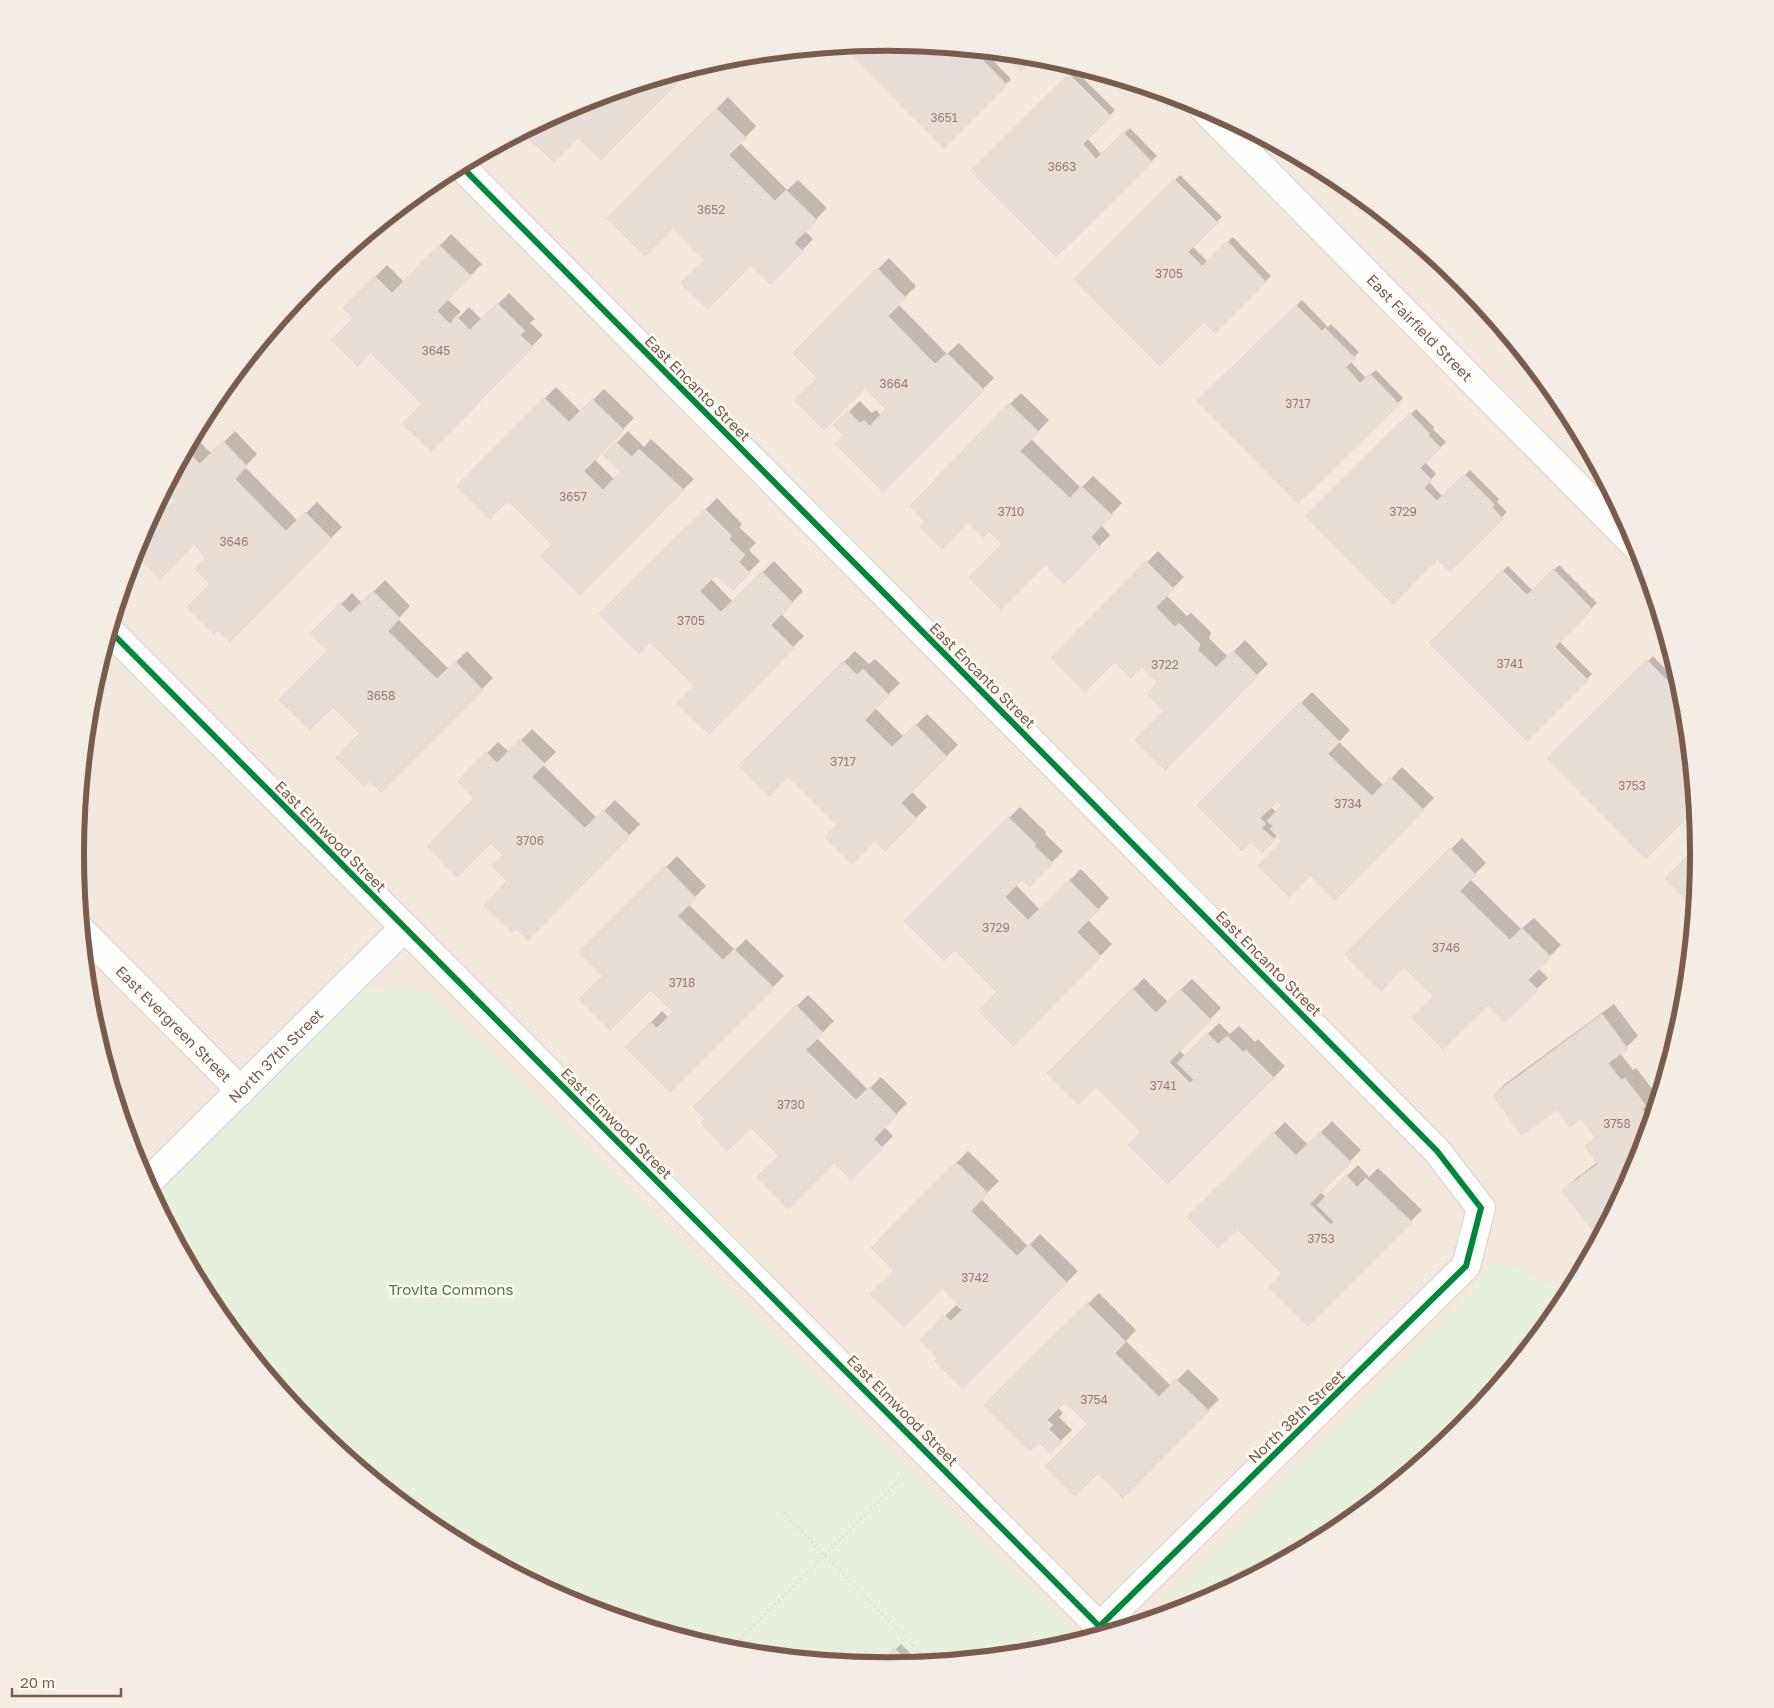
<svg xmlns="http://www.w3.org/2000/svg" width="1774" height="1708" font-family="'Golos Text',sans-serif">
<style>
.residential{fill:#f2e8de}
.green{fill:#e7f0db}
.shadow{fill:#0003;fill-rule:evenodd}
.building{fill:#e6ded7;stroke:#e2d8d2}
.lines{fill:none;stroke-linecap:round;stroke-linejoin:round}
.street-casing{stroke:#d7d1cb;stroke-width:30}
.path{stroke:#dcd5d0;stroke-width:3;stroke-dasharray:1 4;stroke-linecap:butt}
.street{stroke:#fefefd;stroke-width:28}
.cycleway-casing{stroke:#fffaf3;stroke-width:9}
.cycleway{stroke:#00873e;stroke-width:6}
.labels{text-anchor:middle;dominant-baseline:central;stroke-width:5;stroke-linejoin:round;paint-order:stroke}
.number-label{font-size:12px;fill:#977e72}
.street-label{font-size:15px;fill:#7a5c4d;stroke:#fffaf3}
.park-label{font-size:15px;fill:#537a41;stroke:#fffaf3}
.rim{fill:none;stroke:#7a5c4d;stroke-width:6}
</style>
<rect width="100%" height="100%" fill="#f9f5f0"/>
<path class="residential" d="M78 854a809 809 0 1 1 1618 0a809 809 0 1 1-1618 0Z"/>
<path class="green" d="M363 989 427 990 1081 1639 1045 1650 887 1665 728 1650 576 1604 436 1529 313 1428 212 1305 155 1198Z
M1500 1260 1568 1293 1562 1305 1461 1428 1338 1529 1197 1604 1162 1615V1607Z"/>
<path class="shadow" d="M887 42 985 52 1011 79 944 146Z
M688 70 601 159 578 136 554 160 524 132 577 104Z
M1075 70 1115 110 1087 138 1102 155 1130 128 1157 156 1056 255 973 171Z
M728 97 756 126 740 143 787 190 798 180 827 208 805 231 813 239 771 283 751 264 706 260 673 226 609 218Z
M1180 175 1222 217 1192 246 1208 262 1233 237 1271 276 1215 331 1204 320 1076 279Z
M451 234 482 264 447 299 461 312 452 320 454 322 469 307 482 320 509 293 535 319 530 323 543 335 431 449 424 404 355 318 344 308 387 265 404 282Z
M889 258 916 286 898 304 947 354 959 343 994 378 883 490 846 435 835 425 860 401 872 413 876 410 882 416 888 409 865 386 819 378 794 353Z
M1302 300 1328 327 1331 324 1359 352 1350 361 1366 378 1376 370 1403 398 1298 502 1199 401Z
M556 387 581 412 604 389 634 418 594 459 615 480 623 471 605 455 628 431 644 447 651 439 694 479 580 594 554 544 508 499 459 486Z
M1021 393 1049 420 1031 439 1081 488 1093 476 1122 503 1101 525 1110 535 1064 582 1045 563 1004 544 1010 404Z
M1416 409 1434 427 1433 429 1446 442 1425 462 1436 474 1429 482 1443 497 1470 470 1499 499 1497 502 1507 512 1450 570 1437 557 1307 516Z
M235 431 257 454 245 467 298 521 317 502 342 527 230 640 212 584 208 557 194 543 160 577 135 552 140 538 177 500 166 489 180 464 201 443 212 454Z
M717 498 742 524 739 527 756 543 749 550 760 561 733 588 716 573 711 579 733 602 774 561 803 591 781 614 804 636 709 732 696 686 650 640 601 614Z
M1158 551 1184 577 1166 595 1187 616 1191 613 1211 632 1209 638 1228 657 1245 640 1268 664 1165 768 1166 710 1160 683 1142 665 1115 660 1052 658Z
M1559 565 1597 603 1559 641 1592 674 1527 739 1431 643 1508 566 1533 591Z
M385 580 410 606 398 619 449 669 467 651 493 678 381 791 362 733 329 651 312 633 352 593 362 603Z
M855 651 869 664 875 659 900 683 875 708 904 737 927 714 958 745 911 791 927 807 885 849 875 840 838 825 788 775 740 765Z
M1653 656 1679 683 1682 694 1680 696 1683 700 1694 809 1646 857 1549 758Z
M1312 692 1350 730 1339 742 1384 786 1402 767 1434 798 1335 898 1278 835 1262 851 1251 840 1199 805ZM1278 799 1284 805 1277 813 1270 806Z
M532 729 556 752 543 765 597 818 615 800 640 824 528 939 509 881 504 855 476 798 460 781 498 742 509 752Z
M1020 807 1046 832 1045 834 1063 851 1029 885 1022 878 1016 885 1040 910 1081 869 1109 898 1088 920 1112 944 1013 1044 999 992 955 948 906 921Z
M1462 838 1486 863 1470 879 1521 929 1534 918 1561 945 1538 968 1548 978 1505 1020 1488 1003 1436 996 1404 965 1347 954Z
M1698 847V854L1694 904 1667 878Z
M677 856 706 886 688 904 735 950 746 939 784 976 670 1090 627 1047 662 1011 669 1018 675 1012 651 988 604 976 581 952Z
M1144 978 1168 1002 1192 979 1221 1008 1179 1050 1185 1056 1219 1023 1230 1034 1239 1026 1255 1042 1258 1039 1285 1066 1168 1183 1142 1132 1096 1085 1049 1073Z
M808 995 834 1021 817 1038 868 1090 881 1077 907 1103 884 1127 893 1136 851 1178 834 1161 780 1156 751 1126 707 1119 695 1107Z
M1614 1004 1638 1036 1620 1053 1633 1070 1636 1068 1656 1094 1653 1097 1656 1101 1637 1165 1564 1190 1575 1179 1598 1162 1587 1146 1596 1137 1581 1117 1558 1108 1494 1095 1505 1084Z
M1332 1121 1361 1150 1320 1192 1326 1197 1358 1165 1369 1177 1378 1168 1422 1210 1308 1325 1284 1274 1237 1227 1189 1217 1285 1122 1308 1145Z
M968 1151 999 1181 981 1199 1028 1246 1040 1234 1078 1271 963 1386 940 1358 922 1340 956 1305 963 1311 965 1309 943 1286 896 1271 873 1248Z
M1099 1293 1136 1330 1126 1341 1171 1386 1188 1369 1219 1399 1123 1496 1098 1471 1088 1424 1065 1400 1058 1408 1063 1413 1059 1417 1072 1430 1050 1451 1039 1440 986 1405Z
M901 1644 919 1662 880 1665Z"/>
<path class="building" d="M887 42 974 51 1007 85 944 148 845 48 847 46Z
M1004 54 1034 57 1021 70Z
M681 73 684 76 601 160 578 138 554 162 523 133 577 104Z
M1069 74 1111 116 1083 144 1096 159 1123 132 1152 162 1056 257 971 171Z
M716 108 746 138 729 155 775 201 786 190 817 220 794 243 803 251 771 284 751 265 708 309 681 283 704 260 673 228 645 256 607 218Z
M1174 179 1218 223 1188 252 1202 266 1227 241 1266 282 1215 333 1204 322 1160 366 1074 279Z
M439 245 471 276 437 311 450 324 457 317 470 330 497 303 525 331 520 335 533 347 431 451 403 424 422 404 370 352 358 366 331 340 353 318 343 308 375 276 392 293Z
M877 268 906 298 888 316 935 364 947 353 984 390 883 492 835 444 844 435 833 425 848 411 860 423 864 420 870 426 886 409 865 388 824 430 795 400 817 378 793 353Z
M1296 305 1322 331 1325 328 1355 358 1346 367 1360 383 1370 374 1399 404 1298 503 1197 401Z
M544 398 569 422 592 399 624 430 584 471 603 490 621 471 603 455 616 442 632 457 639 449 684 490 580 595 540 556 552 544 508 501 490 519 457 486Z
M1009 403 1039 432 1020 451 1070 498 1081 486 1112 515 1091 537 1100 547 1064 584 1045 564 1001 609 969 578 1002 544 989 531 983 537 968 522 942 549 920 527 925 522 910 506Z
M1410 413 1430 434 1428 435 1441 448 1420 468 1432 480 1424 488 1437 501 1464 474 1495 505 1492 507 1503 519 1450 571 1437 559 1393 604 1306 516Z
M223 441 247 466 235 479 286 531 305 512 332 539 230 642 218 630 214 634 187 607 210 584 195 569 206 557 194 544 160 579 134 554 142 534 175 500 166 491 182 460 189 453 200 464Z
M705 509 732 536 729 539 745 555 739 562 750 573 733 590 716 575 700 591 721 612 762 572 793 603 771 625 794 648 709 734 677 703 694 686 650 642 639 654 599 614Z
M1146 561 1174 589 1156 607 1175 627 1179 623 1200 644 1198 650 1216 667 1233 651 1258 676 1165 770 1135 740 1164 711 1147 693 1158 683 1142 667 1131 678 1115 662 1085 692 1051 658Z
M1553 569 1592 609 1555 647 1588 680 1527 741 1429 643 1502 570 1527 595Z
M373 591 400 618 388 631 437 679 455 661 483 690 381 792 369 781 364 786 336 758 360 733 333 707 310 730 279 700 327 651 310 633 340 603 350 613Z
M1647 660 1682 696 1675 702 1684 711 1694 811 1646 859 1547 758Z
M843 661 857 675 863 669 889 695 865 720 892 747 915 724 947 757 901 803 917 819 885 851 875 841 852 864 825 837 837 825 788 776 769 796 739 765Z
M1300 702 1340 742 1328 754 1372 796 1390 777 1424 810 1335 900 1310 875 1289 897 1258 866 1282 841 1270 829 1273 826 1267 821 1282 805 1278 801 1260 818 1266 824 1262 828 1275 840 1262 853 1251 842 1242 851 1197 805Z
M520 739 545 764 532 777 585 828 603 810 630 836 528 940 516 929 512 932 484 905 507 881 492 866 503 855 491 843 457 877 427 846 474 798 458 781 486 752 497 763Z
M1008 817 1036 844 1034 846 1053 863 1029 887 1022 880 1005 897 1028 920 1069 880 1099 910 1077 932 1101 956 1013 1046 979 1011 997 992 955 950 944 961 904 921Z
M1698 845V854L1693 906 1665 878Z
M1450 848 1476 875 1460 891 1510 940 1522 928 1551 957 1528 980 1538 990 1505 1022 1488 1005 1443 1049 1412 1018 1434 996 1404 967 1381 991 1345 954Z
M665 866 696 898 678 916 723 960 734 949 774 988 670 1092 625 1047 650 1022 657 1028 673 1012 651 990 610 1030 579 999 603 976 579 952Z
M1132 988 1156 1013 1180 989 1211 1020 1169 1062 1190 1083 1194 1080 1177 1063 1207 1033 1218 1044 1227 1036 1243 1052 1246 1050 1274 1078 1168 1184 1128 1145 1141 1132 1096 1087 1078 1104 1047 1073Z
M796 1005 823 1033 806 1050 856 1100 869 1087 897 1115 874 1139 883 1148 851 1180 834 1163 788 1209 757 1177 779 1156 751 1128 727 1151 701 1123 705 1119 693 1107Z
M1602 1014 1628 1049 1608 1063 1621 1080 1625 1078 1646 1106 1642 1109 1650 1119 1637 1165 1611 1213 1591 1228 1562 1190 1598 1164 1585 1146 1596 1138 1581 1118 1570 1127 1557 1109 1522 1135 1493 1095Z
M1273 1132 1296 1155 1320 1132 1351 1162 1310 1204 1331 1225 1334 1222 1317 1205 1346 1175 1357 1187 1366 1178 1412 1222 1308 1326 1269 1287 1282 1274 1237 1229 1218 1248 1187 1217Z
M956 1162 988 1193 971 1211 1017 1256 1029 1244 1067 1283 963 1388 935 1361 938 1358 920 1340 944 1315 951 1321 963 1309 943 1288 904 1327 870 1294 894 1271 871 1248Z
M1087 1303 1126 1342 1115 1353 1159 1397 1176 1379 1209 1411 1123 1498 1098 1473 1075 1496 1045 1466 1087 1424 1065 1402 1047 1420 1053 1425 1049 1429 1062 1442 1050 1453 1039 1442 1030 1451 984 1405Z
M894 1648 910 1663 887 1665H878Z"/>
<g class="lines">
<defs>
<g id="street">
<path id="s1" d="M1202 107 1638 548"/>
<path d="M461 166 1437 1151 1481 1208 1466 1266 1100 1626"/>
<path d="M111 632 1105 1632"/>
<path id="s2" d="M83 932 241 1091"/>
<path id="s3" d="M147 1183 405 927"/>
</g>
</defs>
<use href="#street" class="street-casing"/>
<path class="path" d="M784 1513 928 1661
M729 1650 904 1476"/>
<use href="#street" class="street"/>
<defs>
<path id="cycleway" d="M461 166 1437 1151 1481 1208 1466 1266 1100 1626
M111 632 1105 1632"/>
</defs>
<use href="#cycleway" class="cycleway-casing"/>
<use href="#cycleway" class="cycleway"/>
</g>
<g class="labels">
<g class="number-label">
<text x="944" y="117">3651</text>
<text x="1062" y="166">3663</text>
<text x="711" y="209">3652</text>
<text x="1169" y="273">3705</text>
<text x="436" y="350">3645</text>
<text x="894" y="383">3664</text>
<text x="1298" y="403">3717</text>
<text x="573" y="496">3657</text>
<text x="1011" y="511">3710</text>
<text x="1403" y="511">3729</text>
<text x="234" y="541">3646</text>
<text x="691" y="620">3705</text>
<text x="1510" y="663">3741</text>
<text x="1165" y="664">3722</text>
<text x="381" y="695">3658</text>
<text x="843" y="761">3717</text>
<text x="1632" y="785">3753</text>
<text x="1348" y="803">3734</text>
<text x="530" y="840">3706</text>
<text x="996" y="927">3729</text>
<text x="1446" y="947">3746</text>
<text x="682" y="982">3718</text>
<text x="1163" y="1085">3741</text>
<text x="791" y="1104">3730</text>
<text x="1617" y="1123">3758</text>
<text x="1321" y="1238">3753</text>
<text x="975" y="1277">3742</text>
<text x="1094" y="1399">3754</text>
</g>
<g class="street-label">
<text stroke="none"><textPath href="#s1" startOffset="310">East Fairfield Street</textPath></text>
<text transform="translate(698 388) rotate(45)">East Encanto Street</text>
<text transform="translate(983 675) rotate(45)">East Encanto Street</text>
<text transform="translate(331 836) rotate(45)">East Elmwood Street</text>
<text transform="translate(1269 963) rotate(45)">East Encanto Street</text>
<text stroke="none"><textPath href="#s2" startOffset="129">East Evergreen Street</textPath></text>
<text stroke="none"><textPath href="#s3" startOffset="181">North 37th Street</textPath></text>
<text transform="translate(617 1123) rotate(45)">East Elmwood Street</text>
<text transform="translate(903 1410) rotate(45)">East Elmwood Street</text>
<text transform="translate(1296 1416) rotate(-44)">North 38th Street</text>
</g>
<g class="park-label">
<text x="451" y="1289">Trovita Commons</text>
</g>
</g>
<path d="M0 0H1774V1708H0ZM84 854a803 803 0 1 1 1606 0a803 803 0 1 1-1606 0Z" fill="#f4ede6" fill-rule="evenodd"/>
<path class="rim" d="M84 854a803 803 0 1 1 1606 0a803 803 0 1 1-1606 0Z"/>
<path d="M12 1688v8h109v-8" fill="none" stroke="#7a5c4d" stroke-width="2.5"/>
<text x="20" y="1688" font-size="15" fill="#7a5c4d" stroke="#fffaf3" stroke-width="4" paint-order="stroke">20 m</text>
</svg>
